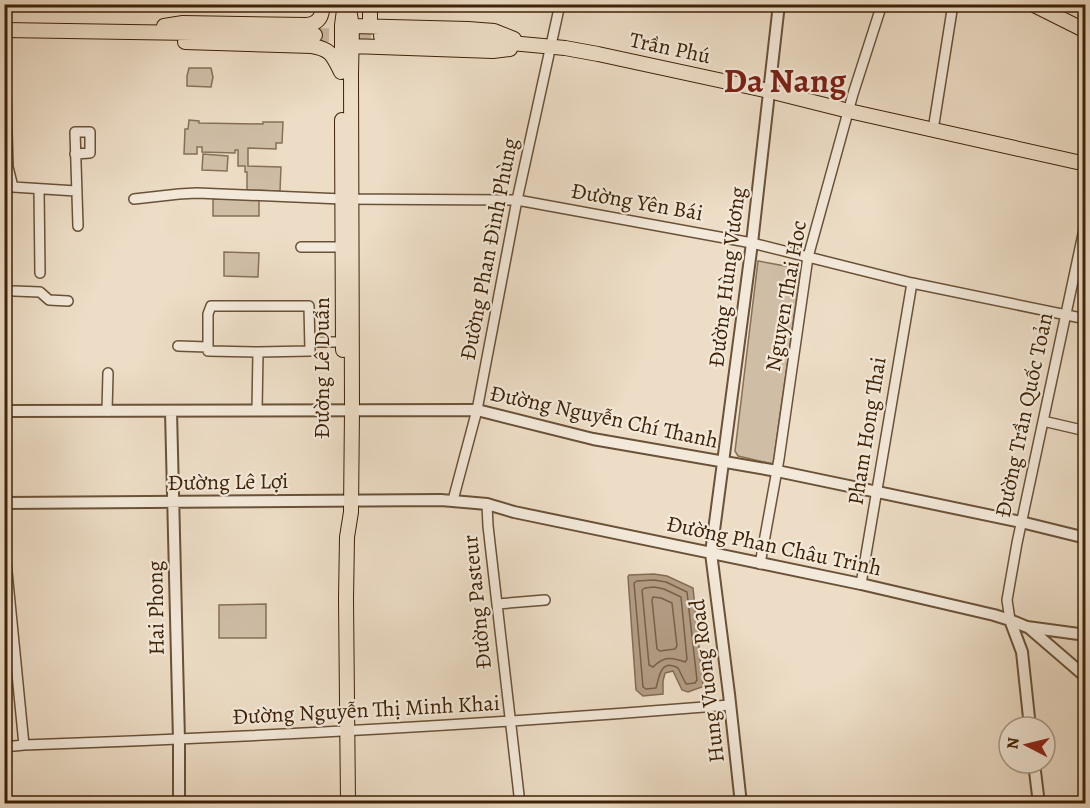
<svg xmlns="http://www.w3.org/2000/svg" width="1090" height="808" font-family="Alegreya,serif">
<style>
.green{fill:#cfbda6;stroke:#867056;stroke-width:1.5}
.water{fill:#b29d85;stroke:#846c53;stroke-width:1.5}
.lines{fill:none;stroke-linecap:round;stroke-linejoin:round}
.shore{stroke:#786046;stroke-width:1.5}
.primary-tunnel{stroke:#cab8a0;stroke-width:14;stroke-dasharray:14 7;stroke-linecap:butt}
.minor-casing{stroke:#6a5137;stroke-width:12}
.tertiary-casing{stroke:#6a5137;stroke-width:14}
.primary-casing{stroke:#3e2207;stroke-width:16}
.minor{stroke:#f3e9da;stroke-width:9}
.tertiary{stroke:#f3e9da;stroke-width:10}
.primary{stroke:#edddc6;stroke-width:14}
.labels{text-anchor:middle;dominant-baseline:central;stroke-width:4.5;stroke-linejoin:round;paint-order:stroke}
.street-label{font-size:22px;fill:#3e2207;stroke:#f3e9da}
.town-label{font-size:34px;font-weight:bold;fill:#7a1f14;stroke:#f3e9da}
</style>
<rect width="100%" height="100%" fill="#edddc6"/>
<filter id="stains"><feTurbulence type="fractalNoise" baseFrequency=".00333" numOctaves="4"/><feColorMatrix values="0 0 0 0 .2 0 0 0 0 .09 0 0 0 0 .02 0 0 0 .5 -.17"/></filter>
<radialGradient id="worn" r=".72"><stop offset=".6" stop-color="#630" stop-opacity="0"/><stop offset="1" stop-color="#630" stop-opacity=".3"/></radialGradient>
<path class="green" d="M189 68H211L213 77 211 87 187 86V76Z
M189 120 199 121V123L263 124V122H283L282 143H276V149L248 148V166L281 167 280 191 247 190V172H245V166H238V150H235V153L202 152V147H197V154H184L185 129H188Z
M203 154 228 156 227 171 202 170Z
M213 199H259V216H213Z
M224 252 259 253 258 277 224 276Z
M758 261 796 268 800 274 773 464 738 456 735 451Z
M266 604V638H219V605Z"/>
<path class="water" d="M654 574 667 576 693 588 703 685 702 687 688 692 682 690 673 671 665 673 663 681V694L643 696 636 690 628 577 629 575Z"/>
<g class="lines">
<path class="shore" d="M654 580 666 582 687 592 697 680 695 683 686 684 678 668C661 658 659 677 656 688L646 689 643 687 634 583 637 581Z
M654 587 664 589 681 597 687 659 685 662C672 657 664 656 653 667L649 665 642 590 645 588Z
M653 597 661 598 672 603 677 646 675 649 660 651 657 649 652 600Z"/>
<path class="primary-tunnel" d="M315 35 381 36"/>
<defs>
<path id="minor" d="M4 31 8 167 13 187 76 191
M933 130 953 4
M75 154 90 153V132H75L78 226
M39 189 40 273
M134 199 179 194 197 193 342 199 517 200 752 243 912 283 1086 319
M301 247H342
M14 291 40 292 49 300 68 301
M310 342H343
M178 346 207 347
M257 410 258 352 208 351V314L211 306H309L310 351 258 352
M107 411 108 373
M1043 421 1086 431
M453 500 477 410 517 200 560 4
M487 504 488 526 520 804
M4 541 24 745
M760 564 779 459 808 257 853 94 882 4
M861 584 912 283
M497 604 545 600
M1010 620 1007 600 1017 543 1086 220
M4 747 24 745C260 737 495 724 730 705"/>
<path id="tertiary" d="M4 411 477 410 593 439 777 471 1021 522 1086 538
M171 411 179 740V804
M4 503 441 500 487 504 514 512 861 584 994 615 1010 620 1027 627 1086 635
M1010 620 1022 652 1030 727
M1028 627 1086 677
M1034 763 1039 804
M741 804 729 694 711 553 752 243 779 4"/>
<path id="primary" d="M348 4 352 26 351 74 352 409 351 512 347 537 346 599 348 804
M370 4V26
M1032 4 1086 31
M164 26 183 23 307 25C320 23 322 16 323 4
M352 26 468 29 494 31 514 39
M4 30 315 35
M381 36 468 39 565 48 598 54 769 91 849 111 1086 164
M185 42 312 46C331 49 333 56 341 72
M351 46 493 51 510 49
M342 62V25L344 10
M342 120 343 350"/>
</defs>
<use href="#minor" class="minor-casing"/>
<use href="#tertiary" class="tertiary-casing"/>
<use href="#primary" class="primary-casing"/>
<use href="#minor" class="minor"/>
<use href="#tertiary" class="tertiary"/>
<use href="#primary" class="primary"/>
</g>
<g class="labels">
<g class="street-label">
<text transform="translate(670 48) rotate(12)">Trần Phú</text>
<text transform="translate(637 202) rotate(10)">Đường Yên Bái</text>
<text transform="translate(489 249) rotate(-79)">Đường Phan Đình Phùng</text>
<text transform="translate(727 277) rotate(-83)">Đường Hùng Vương</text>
<text transform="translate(786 296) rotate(-80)">Nguyen Thai Hoc</text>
<text transform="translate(322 368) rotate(-90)">Đường Lê Duẩn</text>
<text transform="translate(1024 415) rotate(-78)">Đường Trần Quốc Toản</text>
<text transform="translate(604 417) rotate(12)">Đường Nguyễn Chí Thanh</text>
<text transform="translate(867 431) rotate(-81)">Pham Hong Thai</text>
<text transform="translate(228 482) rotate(-1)">Đường Lê Lợi</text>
<text transform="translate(774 546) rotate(12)">Đường Phan Châu Trinh</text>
<text transform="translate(477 602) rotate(-96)">Đường Pasteur</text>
<text transform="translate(156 608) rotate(-91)">Hai Phong</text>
<text transform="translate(707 681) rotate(-97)">Hung Vuong Road</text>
<text transform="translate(366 710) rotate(-3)">Đường Nguyễn Thị Minh Khai</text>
</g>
<g class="town-label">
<text x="785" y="80">Da Nang</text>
</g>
</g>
<rect width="1090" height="808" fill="none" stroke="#edddc6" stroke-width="24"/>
<rect x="6" y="6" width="1078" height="796" fill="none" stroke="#3e2207" stroke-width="3"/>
<rect x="12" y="12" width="1066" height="784" fill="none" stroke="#3e2207" stroke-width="1.5"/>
<g transform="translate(1027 745) rotate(277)"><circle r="28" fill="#f3e9da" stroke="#ab9986" stroke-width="1.5"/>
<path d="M0-4.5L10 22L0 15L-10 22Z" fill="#8f2418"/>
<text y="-9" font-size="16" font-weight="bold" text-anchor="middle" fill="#3e2207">N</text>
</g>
<rect width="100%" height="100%" filter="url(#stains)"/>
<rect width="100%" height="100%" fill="url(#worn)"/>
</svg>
